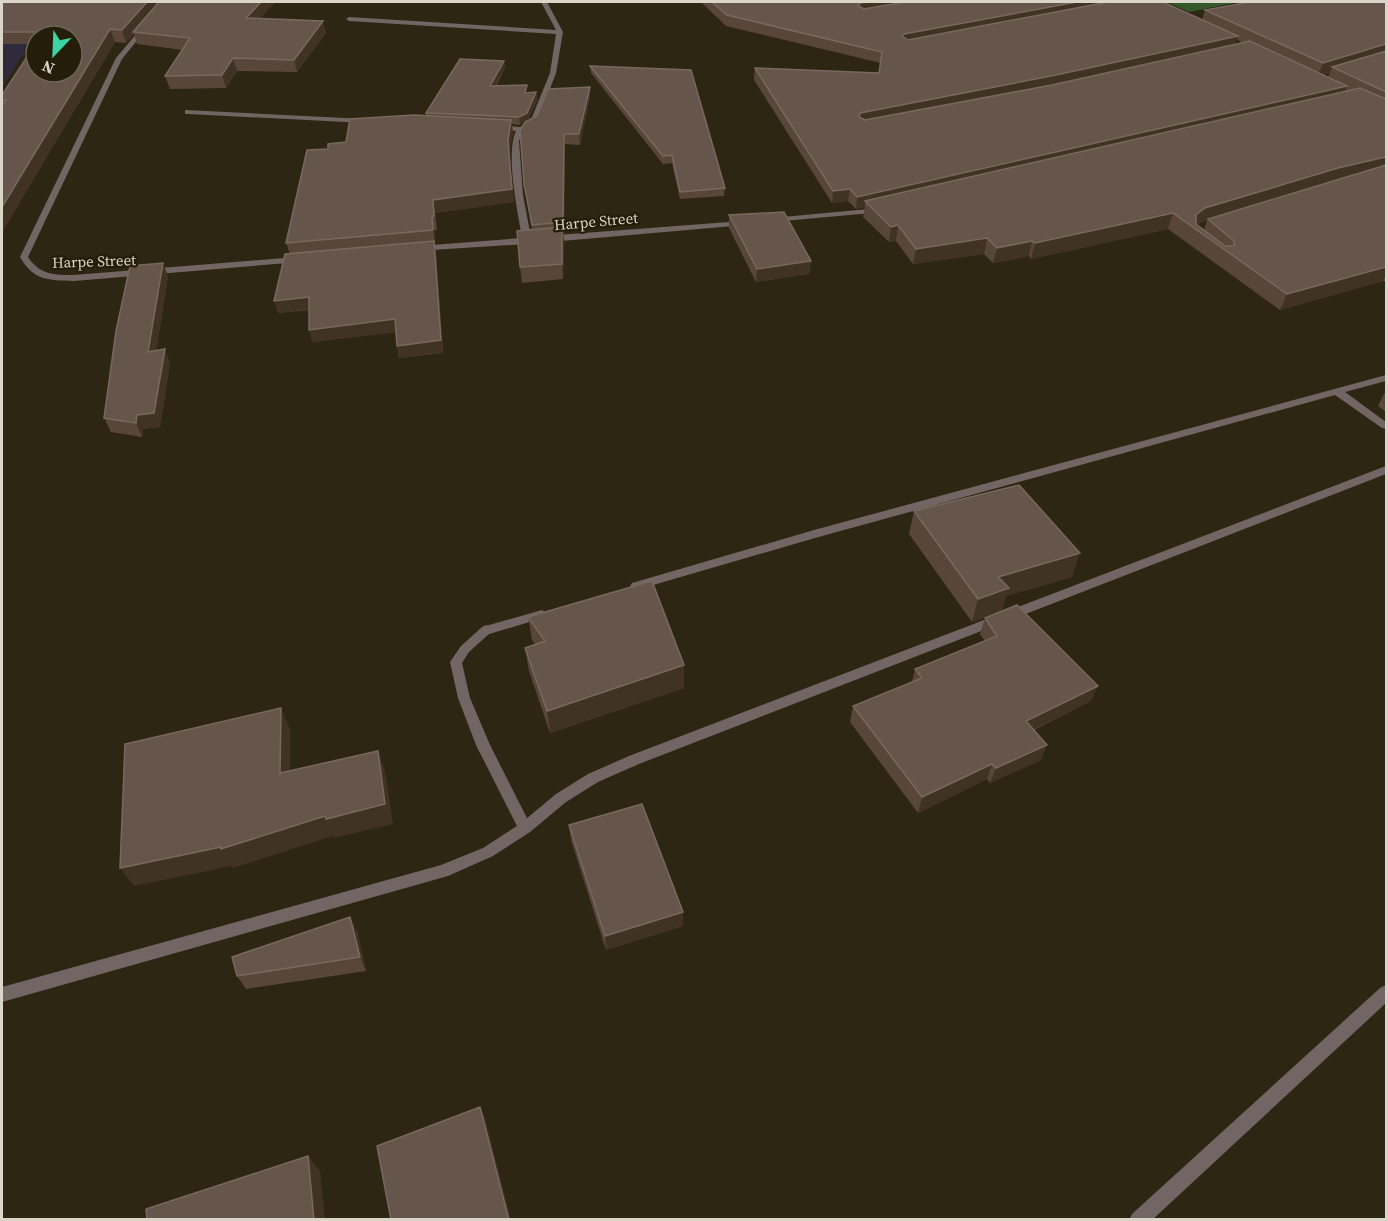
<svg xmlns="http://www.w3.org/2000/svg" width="1388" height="1221" font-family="'Source Serif 4',serif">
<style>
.industrial{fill:#302b3c}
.green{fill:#35582b}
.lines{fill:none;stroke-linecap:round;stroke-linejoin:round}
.service{fill:#726665;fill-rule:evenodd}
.minor{fill:#726665;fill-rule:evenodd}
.wall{fill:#59463b;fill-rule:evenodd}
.shaded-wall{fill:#413324}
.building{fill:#66554a;stroke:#78695e;stroke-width:1.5}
.labels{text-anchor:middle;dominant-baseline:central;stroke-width:4.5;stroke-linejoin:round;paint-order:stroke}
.far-street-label{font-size:15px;fill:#d9d5c9;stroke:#231d09}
</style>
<rect width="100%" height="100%" fill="#2d2613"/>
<path class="industrial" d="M2 2 30 44 2 87Z"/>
<path class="green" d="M1167 2H1239L1189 12Z"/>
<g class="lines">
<path class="service" d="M541 2H547L563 32 556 73 553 75 550 73 556 34 349 21 346 19 349 17 556 30Z
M486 625 490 627 492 630 490 633 469 652 462 663 470 698 490 745 532 828 530 832 525 834 520 832 476 745 458 698 450 662 461 646 482 627Z"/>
<path class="minor" d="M143 26 148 27 122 59 28 257C40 275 54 275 74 275L297 257 300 258V262L74 281C48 280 34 281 20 257L116 58Z
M553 71 556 73 537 123 524 130 519 141 523 195 531 237 742 221H745V225L527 244 416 251 415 249 419 246 522 238C518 212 505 154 516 131L496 129 492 127 496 125 520 127 530 122 550 73Z
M185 110 365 119 369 121 365 123 188 114H185Z
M880 208 884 210 883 212 772 222 768 220 772 218Z
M1386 375V381L1345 392 1386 422V429L1382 428 1335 395 815 538 636 590 630 586 632 583 814 530Z
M1386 466V474L639 764 598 782 566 802 530 832 493 856 448 876 2 1002V987L441 865 483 848 520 824 556 794 588 774 629 756Z
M542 610 548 614 546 617 486 635 482 633 480 630 482 627Z
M1386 985V1003L1152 1220H1129L1132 1214 1380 988Z"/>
</g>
<path class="wall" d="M2 2H275L260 18 326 33 297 72 237 71 226 88 170 89 165 76 183 50 137 44 134 34 126 43 115 42 2 232V95L35 44H2ZM36 36H72L36 72Z
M701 2H1163L1202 20 1205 10 1386 2V282L1383 281 1280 310 1168 229 1031 259 1029 256 993 263 984 254 913 264 896 241 889 242 863 217 865 207 856 209 848 201 832 203 754 80 755 68 879 73 881 63 726 26ZM1236 39 1243 43 1235 45ZM1330 73 1328 77 1323 75ZM1207 220 1204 230 1197 225 1199 223Z
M504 61 505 68 496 86 528 93 536 92 537 100 528 120 590 97 580 145 565 144 564 233H563L564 242 563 279 522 283 520 267 532 229 524 184V122L520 125 512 124 513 133 509 154 514 202 435 213 437 230H434L435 243H434L436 253 443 353 399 358 397 346 396 332 312 342 309 310 278 313 290 254 286 243 328 149 426 116V113Z
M590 66 725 188 724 196 680 199 672 163 663 164 591 73Z
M729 215 811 261 809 274 756 282 729 228Z
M168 276 156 351 170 363 160 427 143 429 142 437 111 432 104 418Z
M1386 390V412L1378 406Z
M914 511 1072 577 1006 596 1002 611 972 622 909 534Z
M528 617 684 665V688L550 733 529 671 525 648 535 644 532 640Z
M985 618 1091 701 1034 730 1041 760 990 783 987 779 918 813 850 722 853 706 912 682 915 669 985 641 980 634Z
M569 825 683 912V926L606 950 571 840Z
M357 931 366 971 246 989 237 976Z"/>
<path class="shaded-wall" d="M147 2H161L133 32 134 34 126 43 122 30Z
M261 2H275L250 30 246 18Z
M868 2H923L859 14 858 6 860 3Z
M1077 2H1130L903 45 902 36 904 34Z
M323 21 326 33 297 72 294 60Z
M110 29 115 42 2 232V207Z
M1238 36 1234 47 859 125 860 113Z
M1386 44V55L1332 67 1330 73 1317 77 1323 63Z
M233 58 237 71 226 88 222 75Z
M504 61 505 68 491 93 490 86Z
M1347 86 1343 97 865 201V207L856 209 857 197Z
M590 87V97L580 145 579 134Z
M536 92 537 100 528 120 520 125 519 117Z
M511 120 513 133 509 154 514 202 435 213 437 230 433 200 508 141Z
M564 134 565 144 564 233 563 222Z
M1386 157V170L1208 219 1207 220 1199 223 1194 228 1196 215 1205 208 1338 168Z
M850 189 848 201 832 203 833 191Z
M1173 213 1168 229 1031 259 1035 243Z
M432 216 434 230 435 243 433 230Z
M898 225 896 241 889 242 891 227Z
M562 227 564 242 563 279 562 264Z
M987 238 984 254 913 264 916 249Z
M434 241 436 253 443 353 399 358 397 346Z
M1032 241 1029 256 993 263 997 248Z
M811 261 809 274 756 282 757 269Z
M163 263 168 276 154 366 148 352Z
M1386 267V274L1383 281 1280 310 1287 294Z
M309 297 312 309 278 313 274 301Z
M395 319 398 332 312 342 309 330Z
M165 349 170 363 160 427 143 429 142 437 136 423 137 415Z
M1080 553 1072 577 1006 596 1002 611 972 622 978 599 998 577Z
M684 665V688L550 733 547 711Z
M1098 686 1091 701 1020 736 1026 721Z
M281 708 290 729V792L280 773Z
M1047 745 1041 760 990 783 996 768Z
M378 751 385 771 393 824 334 838 333 836 233 868 232 866 134 886 120 868Z
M992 764 987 779 918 813 922 797Z
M683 912V926L606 950 605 936Z
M350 917 357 931 366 971 360 957Z
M480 1107 485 1118 511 1220H509Z
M308 1156 320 1171 325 1220H314Z"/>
<path class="building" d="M2 2H147L122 30 110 29 2 207V106L6 100H2V95L36 43V72H72V36H40L43 32H2Z
M159 2H261L246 18 323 21 294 60 233 58 222 75 165 76 190 38 133 32Z
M712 2H868L860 3 858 6 864 9 905 2H1077L904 34 902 36 908 40 1108 2H1163L1238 36 1051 76 860 113 859 117 865 120 1052 85 1250 41 1347 86 857 197 850 189 833 191 755 68 879 73 882 52 727 15Z
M1250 2H1386V44L1323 63 1205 10Z
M1386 51V92L1332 67Z
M460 59 504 61 490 86 527 85 525 93 536 92 527 113 519 117 426 113Z
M590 66 691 70 725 188 680 192 672 155 663 156Z
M590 87 579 134H564L563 222 532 225 524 184 520 131 525 122 537 116 548 89Z
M1360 88 1386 99V157L1338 168 1205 208 1196 215V224L1225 246H1234V241L1208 219 1386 165V267L1287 294 1173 213 1035 243 1032 241 997 248 987 238 916 249 898 225 891 227 865 201Z
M414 115 511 120 508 141 512 189 433 200 434 216H432L433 230 286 243 307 150 328 149V144L346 142 350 119Z
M784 212 811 261 757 269 729 215Z
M562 227V264L520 267 517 231Z
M434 241 441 340 397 346 395 319 309 330V297L274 301 285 254Z
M163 263 148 352 165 349 154 413 137 415 136 423 104 418 116 331 130 266Z
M1019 485 1080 553 998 577 1009 588 978 599 914 511Z
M652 581 684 665 547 711 525 648 545 641 528 617Z
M1017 605 1098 686 1026 721 1047 745 996 768 992 764 922 797 853 706 922 678 915 669 997 636 985 618Z
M281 708 280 773 378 751 385 804 326 819 325 816 221 849V847L120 868 125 744Z
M642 804 683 912 605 936 569 825Z
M350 917 360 957 237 976 232 957Z
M480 1107 509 1220H391L377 1146Z
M308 1156 314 1220H147L146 1209Z"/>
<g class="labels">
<g class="far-street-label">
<text transform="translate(596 221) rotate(-5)">Harpe Street</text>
<text transform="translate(94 261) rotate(-2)">Harpe Street</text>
</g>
</g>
<rect width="1388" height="1221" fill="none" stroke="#d9d5c9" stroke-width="6"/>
<g transform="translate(54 54) rotate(203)"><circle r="28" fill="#231d09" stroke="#6c6756" stroke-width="1.5"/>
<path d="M0-4.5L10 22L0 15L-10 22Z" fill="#3dd4a3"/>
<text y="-9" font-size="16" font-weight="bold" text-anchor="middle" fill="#d9d5c9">N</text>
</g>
</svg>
